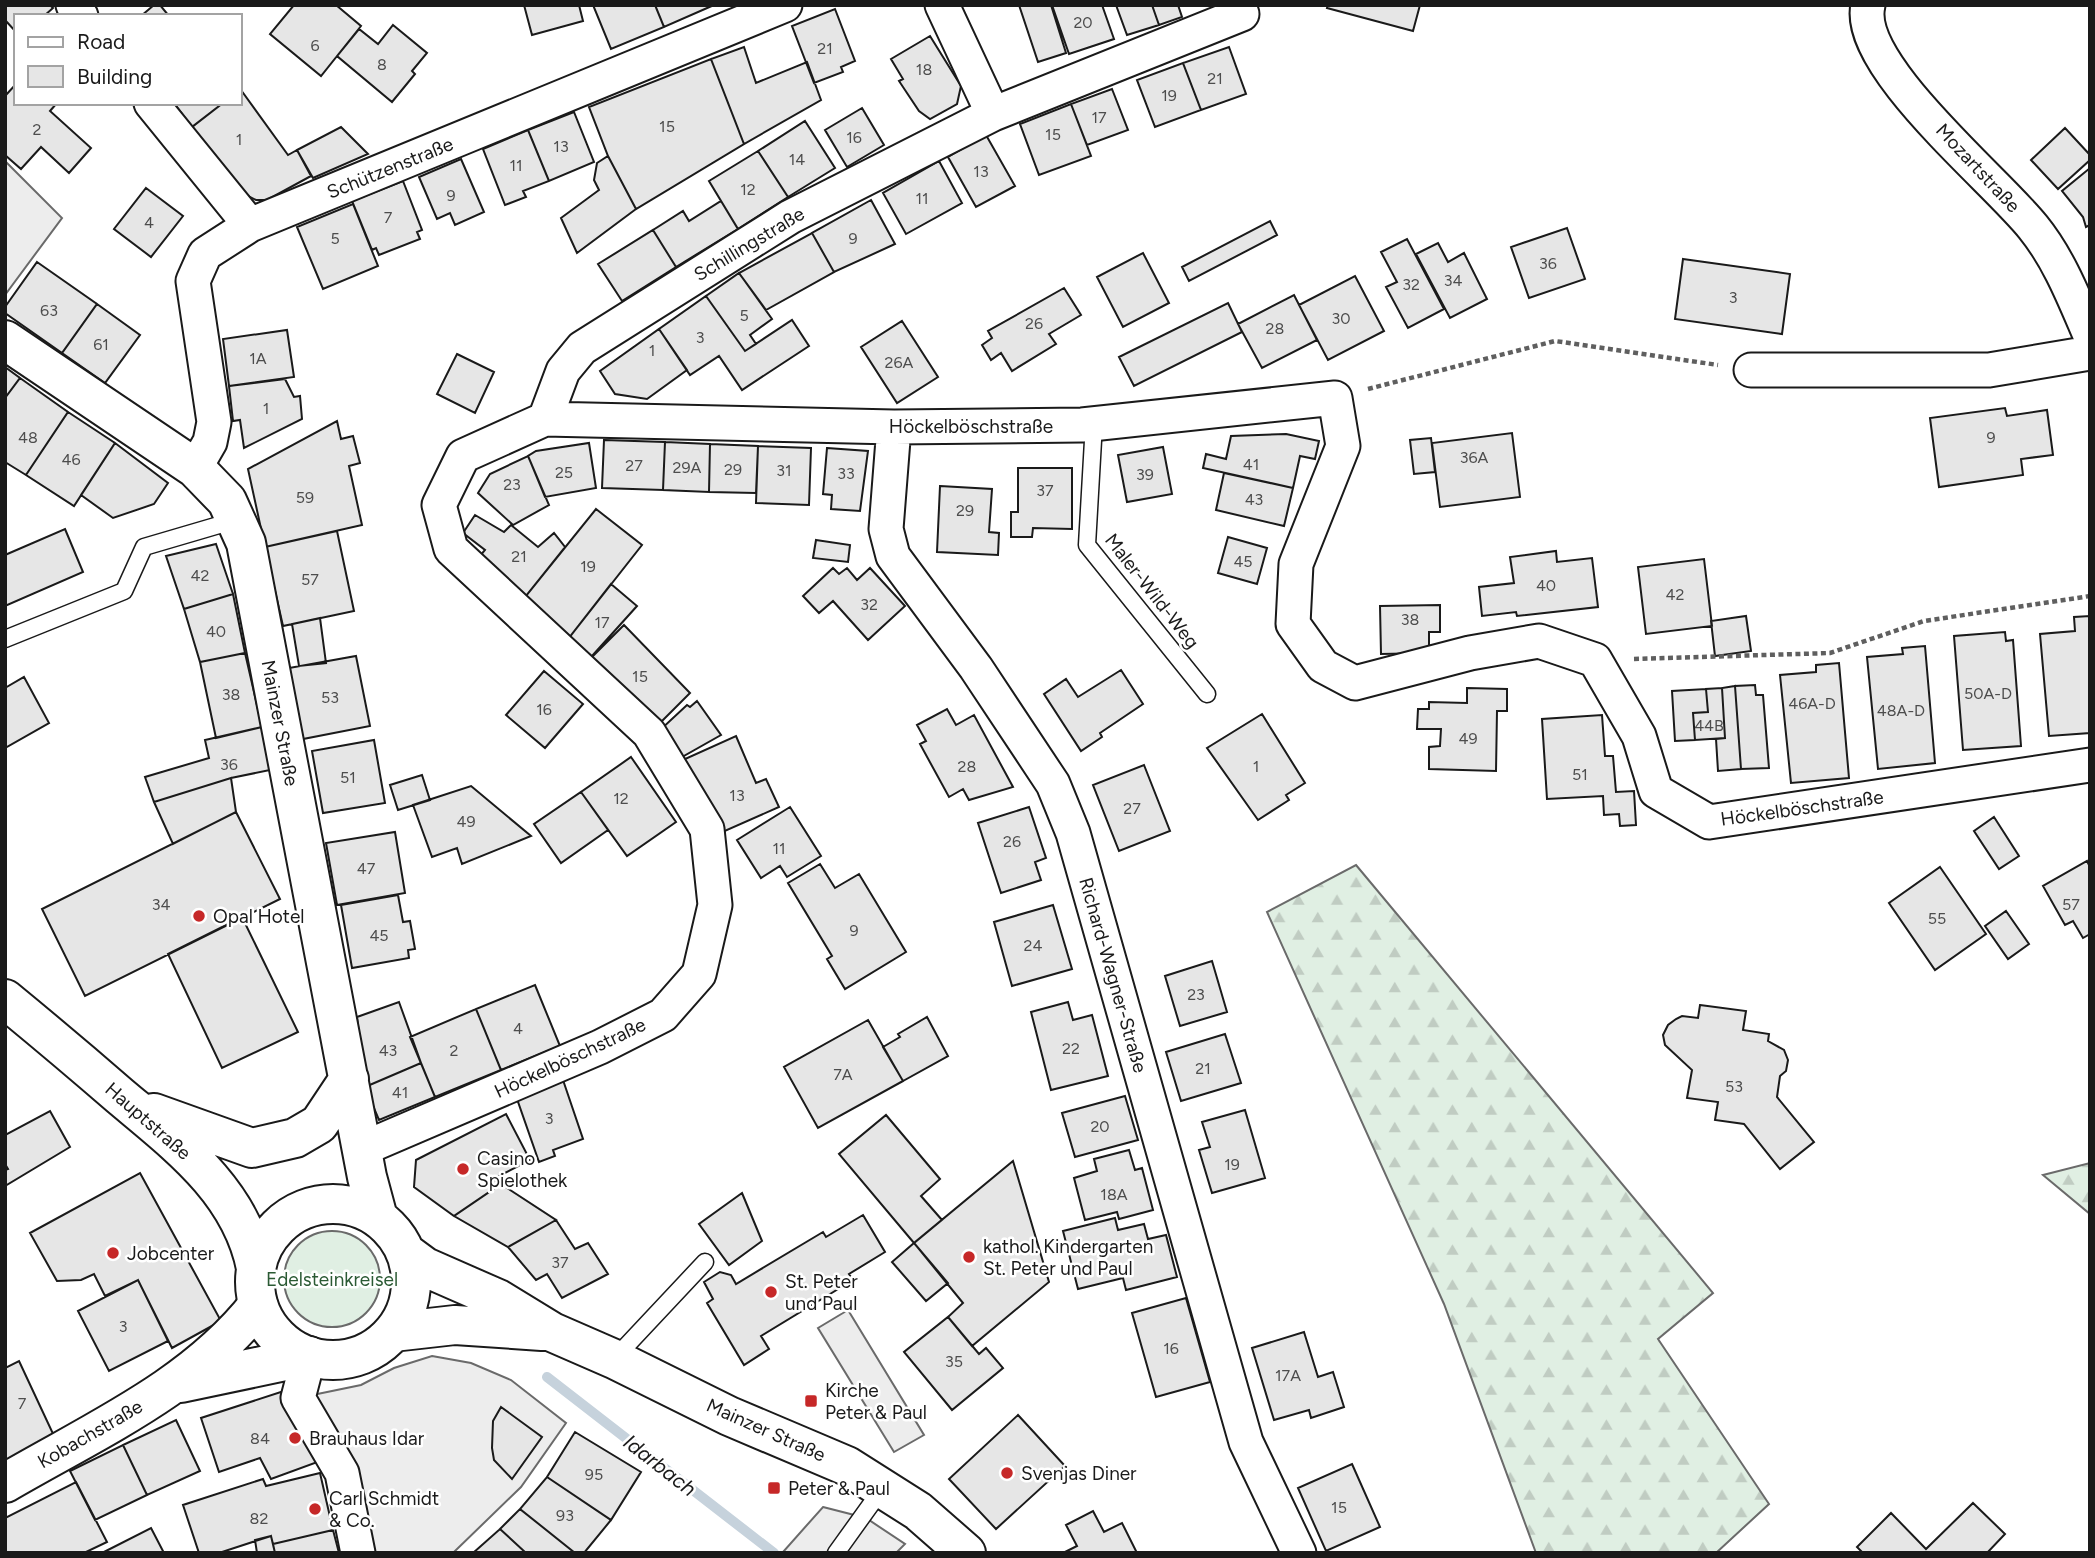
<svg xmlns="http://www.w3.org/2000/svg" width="2095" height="1558" font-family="Figtree,sans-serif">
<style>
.forest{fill:url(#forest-firs);stroke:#6a6a6a;stroke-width:2}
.garden{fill:#e0efe3;stroke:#6a6a6a;stroke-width:2}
.parking{fill:#ededed;stroke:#6a6a6a;stroke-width:2}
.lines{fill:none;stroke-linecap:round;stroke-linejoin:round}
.stream{stroke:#c6d2dc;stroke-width:10}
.building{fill:#e6e6e6;stroke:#1a1a1a;stroke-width:2}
.lane-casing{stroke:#1a1a1a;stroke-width:19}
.street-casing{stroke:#1a1a1a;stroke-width:37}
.secondary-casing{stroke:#1a1a1a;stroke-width:42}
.primary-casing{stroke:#1a1a1a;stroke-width:42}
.path{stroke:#5f5f5f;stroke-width:4.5;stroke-dasharray:5 3.5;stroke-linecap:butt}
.lane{stroke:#fff;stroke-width:16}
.street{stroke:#fff;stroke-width:33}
.secondary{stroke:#fff;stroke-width:38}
.primary{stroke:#fff;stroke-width:38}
.poi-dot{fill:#c62828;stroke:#fff;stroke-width:2.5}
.labels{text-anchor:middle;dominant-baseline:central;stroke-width:5;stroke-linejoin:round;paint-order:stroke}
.number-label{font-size:16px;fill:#4d4d4d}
.street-label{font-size:19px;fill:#1a1a1a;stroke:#fff}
.poi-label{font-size:19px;fill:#1a1a1a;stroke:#fff;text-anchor:start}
.park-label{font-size:19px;fill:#2b5a34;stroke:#fff}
.water-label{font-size:21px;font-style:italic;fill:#1a1a1a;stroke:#fff}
</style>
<defs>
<pattern id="forest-firs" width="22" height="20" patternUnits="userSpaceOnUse" patternTransform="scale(1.75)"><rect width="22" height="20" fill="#e0efe3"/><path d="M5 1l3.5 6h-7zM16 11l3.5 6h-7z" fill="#c0ccc2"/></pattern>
</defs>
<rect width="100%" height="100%" fill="#fff"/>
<path class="forest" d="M1356 865 1713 1293 1658 1339 1769 1504 1716 1553H1536L1444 1304 1267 912Z
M2090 1163V1214L2043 1175Z"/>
<path class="garden" d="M284 1279a48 48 0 1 1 96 0a48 48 0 1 1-96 0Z"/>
<path class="parking" d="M5 161 62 218 5 295Z
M848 1310 924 1435 894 1452 818 1328Z
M432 1356 471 1363 511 1380 566 1423 521 1487 454 1552 358 1553 298 1398 361 1385 394 1368Z
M823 1507 866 1518 905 1544 896 1553 783 1552Z"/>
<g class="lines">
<path class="stream" d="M547 1377 774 1553"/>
</g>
<path class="building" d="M5 5H50L53 8 44 16H16V32L5 20Z
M154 5H160L169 16H141Z
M294 5H336L361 26 321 76 270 34Z
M524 5H579L583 21 532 35Z
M593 5H655L664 27 611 49Z
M655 5H714L664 27Z
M1019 5H1051L1066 53 1038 62Z
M1052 5H1102L1114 39 1069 54Z
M1116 5H1152L1159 25 1127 35Z
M1152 5H1178L1182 17 1159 25Z
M1328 5H1420L1413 31 1327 8Z
M835 9 855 61 841 67 843 72 814 83 792 26Z
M393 25 427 53 412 71 415 74 392 102 337 56 359 29 378 44Z
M930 36 961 86 957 104 930 119 919 111 899 81 903 79 891 59Z
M744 47 756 83 807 62 821 100 744 144 711 59Z
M1229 47 1246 94 1201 110 1183 63Z
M711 59 744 144 636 209 608 156 589 107Z
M1183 63 1201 110 1155 127 1137 80Z
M16 84V103H57L50 111 91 148 69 173 41 147 21 169 5 155V96Z
M1112 89 1128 130 1087 145 1071 104Z
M241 90 288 155 297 150 311 176 267 200H256L246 195 192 127 223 103H240Z
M174 103H223L192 127Z
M1071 104 1091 156 1039 175 1020 124Z
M862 108 884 145 847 167 825 130Z
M574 112 594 162 549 181 528 130Z
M805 121 835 168 788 197 758 151Z
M341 127 368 154 313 178 297 150Z
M2065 128 2090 155V160L2058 189 2031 160Z
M528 130 549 181 523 191 526 197 505 205 483 149Z
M986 135 1015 186 976 207 948 157Z
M758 151 788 197 738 229 709 181Z
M608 156 636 209 577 253 561 218 599 190 594 180 597 163Z
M461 159 484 212 455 225 450 213 437 219 419 177Z
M939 161 962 203 906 234 883 193Z
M2090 168V225L2086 227 2083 217 2062 191Z
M403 181 422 230 417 232 420 239 379 255 376 248 372 250 352 201Z
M146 188 183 216 151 257 114 229Z
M871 200 895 244 834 272 812 233Z
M721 201 738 229 676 267 653 230 683 211 689 221Z
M353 204 378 266 323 289 297 227Z
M1270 221 1277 235 1189 281 1182 267Z
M1567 228 1585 279 1529 298 1511 247Z
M653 230 676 267 622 301 598 264Z
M812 233 834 272 766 310 739 273Z
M1407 239 1444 309 1408 328 1386 287 1397 282 1381 252Z
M1438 243 1448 262 1464 253 1487 299 1450 318 1416 254Z
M1143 253 1169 303 1123 327 1097 277Z
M1683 259 1790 274 1782 334 1675 319Z
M37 262 97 304 62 353 5 313V307Z
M739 273 772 319 750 335 756 344 745 351 706 296Z
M1355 276 1384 331 1328 360 1299 305Z
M1064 288 1081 315 1049 334 1056 344 1012 371 1001 353 991 360 982 345 992 338 988 331Z
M1294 295 1317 340 1262 368 1238 324Z
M706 296 745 351 792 320 809 346 742 390 719 356 690 375 659 329Z
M1228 303 1242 332 1134 386 1119 357Z
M97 304 140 335 105 383 62 353Z
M902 321 938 377 897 403 861 347Z
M659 329 687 370 647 399 615 394 600 371Z
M287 330 294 377 229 386 223 339Z
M457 354 494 372 475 413 437 394Z
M5 367 20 378 5 398Z
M20 378 68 412 26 475 5 462V398Z
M285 379 294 397 300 396 302 419 244 448 240 420 233 421 229 386Z
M2005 408 2007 416 2047 410 2053 455 2021 459 2023 475 1939 487 1930 418Z
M68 412 115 443 74 506 26 475Z
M337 421 341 439 353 436 360 463 349 466 362 525 265 547 248 469Z
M1512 433 1520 497 1440 507 1432 443Z
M1286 434 1319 441 1315 459 1300 456 1293 488 1203 468 1206 454 1226 459 1231 436Z
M1431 438 1435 472 1414 474 1410 440Z
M604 440 665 442 663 490 602 488Z
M665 442 710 444 709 492 663 490Z
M115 443 168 483 154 504 113 518 81 495Z
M589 443 596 488 545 497 528 456 536 451Z
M710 444 758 446 756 493 709 492Z
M758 446 811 448 809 505 756 503Z
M1163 447 1172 494 1127 502 1118 455Z
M827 448 868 451 860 511 831 509 832 495 823 494Z
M528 456 549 505 513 525 478 493 490 474Z
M1018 468H1072V529L1033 528 1032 537H1011V512H1018Z
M1224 473 1293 488 1284 526 1216 510Z
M940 486 992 489 989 532 999 533 998 555 937 552Z
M596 509 642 545 568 639 521 602Z
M475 515 504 532 511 525 538 547 554 533 565 547 521 602 475 562 485 550 463 533Z
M65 529 83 572 5 606V555Z
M337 531 354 611 283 626 265 547Z
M1228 537 1267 548 1257 584 1218 573Z
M816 540 850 545 848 562 813 558Z
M216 544 233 594 184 609 166 556Z
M1556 551 1557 562 1592 558 1598 607 1517 616 1516 612 1482 616 1479 587 1514 583 1510 557Z
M1704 559 1712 626 1646 634 1638 567Z
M833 568 839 574 847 568 857 580 870 568 905 606 868 640 833 601 819 613 803 596Z
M611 584 637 606 583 666 562 647Z
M233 594 245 653 200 662 184 609Z
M1440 605V632H1429V653L1381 654 1380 606Z
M1746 616 1751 651 1715 656 1711 621Z
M2090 616V733L2049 736 2040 634 2075 631 2074 617Z
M320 618 326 663 299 666 292 624Z
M624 625 690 693 655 728 589 660Z
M2005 632 2006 641 2013 640 2021 746 1963 750 1954 636Z
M1925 646 1935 763 1878 769 1867 657 1903 654 1902 648Z
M245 653 262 727 216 738 200 662Z
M356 656 370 726 303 739 289 668Z
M1839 663 1849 778 1791 783 1780 675 1816 672V665Z
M1121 670 1143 704 1100 733 1102 737 1081 751 1044 694 1066 679 1078 697Z
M544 671 583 704 545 748 506 715Z
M24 677 49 723 5 748V688Z
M1755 685 1756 695H1763L1769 768 1741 769 1735 686Z
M1735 686 1741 769 1718 771 1716 739 1725 738 1722 688Z
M1467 688 1507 689V711H1497L1496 771 1429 769V747L1440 746 1441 729H1417L1418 709H1429V702L1467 703Z
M1722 688 1725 738 1695 740 1693 713 1708 712 1706 689Z
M1706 689 1708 712 1693 713 1695 740 1675 741 1672 691Z
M697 701 721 735 682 757 659 731 687 705 690 707Z
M947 709 956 725 974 715 1013 787 969 800 963 789 949 797 920 744 926 741 917 725Z
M1262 714 1305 783 1286 795 1289 800 1258 820 1207 748Z
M1602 715 1605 756H1613L1616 792 1634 791 1636 825 1620 826 1619 814 1604 815 1603 796 1547 799 1542 719Z
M262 727 270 770 231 778 154 802 145 777 209 758 205 740Z
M736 736 756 783 766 779 779 807 718 834 685 759Z
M374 740 385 803 323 813 312 751Z
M631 757 676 822 627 856 581 792Z
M1144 765 1170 831 1119 851 1093 785Z
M422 775 430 800 398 810 390 785Z
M231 778 236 812 173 844 154 802Z
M471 786 531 836 462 864 457 848 432 857 413 805Z
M581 792 608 830 561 863 534 824Z
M790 807 821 856 787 877 780 866 761 878 737 840Z
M1029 807 1046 858 1035 862 1041 880 1001 893 978 823Z
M236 812 280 899 85 996 42 909Z
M1994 817 2019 856 1999 869 1974 831Z
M395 832 405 893 337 905 326 843Z
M2087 861 2090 867V934L2083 938 2073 921 2065 925 2043 886Z
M820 864 835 888 859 874 906 952 845 989 827 959 832 956 788 883Z
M1940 867 1986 934 1935 970 1889 903Z
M398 895 403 922 410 921 415 949 408 950 409 958 352 968 341 905Z
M1053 905 1072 969 1012 986 994 922Z
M2006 911 2029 944 2008 959 1985 926Z
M242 917 298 1032 222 1068 168 954Z
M1212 961 1227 1012 1180 1026 1165 976Z
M535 985 560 1046 501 1070 476 1009Z
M399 1002 421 1063 365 1087 357 1017Z
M1068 1002 1073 1020 1092 1015 1108 1076 1051 1090 1031 1012Z
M1700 1005 1746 1011 1743 1030 1769 1034 1768 1041 1784 1050 1788 1060 1786 1071 1780 1076 1777 1097 1814 1142 1780 1169 1744 1124 1715 1120 1718 1102 1687 1098 1692 1070 1665 1045 1663 1035 1668 1025 1676 1019 1682 1016 1698 1018Z
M476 1009 501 1070 435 1097 410 1037Z
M927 1017 948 1056 903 1081 883 1047 900 1037 898 1034Z
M868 1020 903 1081 818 1128 784 1067Z
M1225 1034 1241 1083 1181 1101 1166 1052Z
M421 1063 435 1097 379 1120 365 1087Z
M563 1080 583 1139 553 1150 555 1156 539 1162 516 1096Z
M1125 1096 1138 1140 1075 1157 1062 1113Z
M1245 1110 1265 1178 1212 1193 1199 1150 1210 1147 1202 1122Z
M50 1111 70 1147 5 1186V1170L8 1169 5 1164V1135Z
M506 1114 530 1160 493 1179 501 1184 454 1216 414 1187 416 1160Z
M886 1115 940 1179 921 1196 942 1220 914 1243 839 1154Z
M1129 1150 1135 1170 1142 1168 1153 1210 1119 1219 1117 1212 1085 1220 1074 1178 1097 1171 1094 1159Z
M1013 1161 1049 1282 972 1346 948 1317 963 1303 914 1243Z
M140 1173 221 1321 172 1348 138 1280 105 1296 94 1274 81 1280 57 1281 30 1233Z
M501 1184 556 1220 508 1247 454 1216Z
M742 1193 762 1241 729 1265 699 1224Z
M863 1215 885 1252 849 1274 853 1280 761 1336 769 1349 744 1365 707 1303 713 1299 704 1282 720 1272 731 1275 736 1284 823 1232 826 1237Z
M1115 1218 1118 1230 1144 1224 1148 1239 1166 1235 1177 1277 1126 1290 1123 1278 1078 1289 1063 1231Z
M556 1220 575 1249 588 1243 608 1274 562 1298 547 1274 536 1280 508 1247Z
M914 1243 948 1283 926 1301 892 1262Z
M138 1280 168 1341 109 1371 78 1311Z
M1186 1298 1210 1382 1156 1397 1132 1313Z
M948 1317 979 1354 986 1348 1003 1368 952 1410 904 1352Z
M1304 1332 1318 1377 1333 1372 1344 1407 1311 1418 1309 1410 1274 1420 1252 1348Z
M19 1361 55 1438 5 1462V1368Z
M287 1390 323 1460 271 1479 260 1458 219 1472 201 1418Z
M501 1407 542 1437 512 1479 494 1460 492 1448 493 1421Z
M1018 1415 1065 1466 996 1529 949 1479Z
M176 1420 200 1471 147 1495 123 1445Z
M575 1432 641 1472 611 1520 547 1477Z
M123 1445 147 1495 95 1520 70 1471Z
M1352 1464 1380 1527 1326 1551 1298 1488Z
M320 1473 333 1530 273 1544 271 1536 219 1553H199L183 1505 263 1479 266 1486Z
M547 1477 611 1520 584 1553H575L520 1509Z
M76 1482 107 1542 84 1553H6L5 1518Z
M1973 1503 2005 1534 1987 1553H1863L1857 1547 1891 1513 1926 1549Z
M520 1509 575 1553H526L500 1529Z
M1093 1511 1104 1532 1122 1523 1137 1553H1063L1077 1546 1066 1525Z
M151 1528 164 1553H102Z
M500 1529 526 1553H473Z
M333 1530 339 1553H275L273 1544Z
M271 1536 275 1553H257L255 1540Z"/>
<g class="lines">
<defs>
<path id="lane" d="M1094 423 1087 545 1207 694
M5 639 124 591 144 547 236 520
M614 1359 705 1262
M836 1553 882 1489"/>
<path id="street" d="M73 5 81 16
M942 5 993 114
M1868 5C1854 65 1996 180 2033 227 2059 259 2074 298 2090 335
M151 103 250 225
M1751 370H1989L2090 353
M545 419 563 371 582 348 790 217 993 114 1242 14
M894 427 886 529 893 556 976 668 1053 784 1073 833 1246 1442 1299 1553
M195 468 210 442 214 422 193 281 205 254 250 225 785 5
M362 1149 600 1047 663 1015 699 974 715 905 707 829 649 733 451 549 439 505 463 456 545 419 894 427 1082 425 1335 398 1343 446 1296 564 1293 624 1323 666 1355 683 1470 653 1539 641 1595 660 1639 736 1656 791 1709 822 2090 765
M309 1356 298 1398 342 1473 358 1553"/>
<path id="secondary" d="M181 1383 309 1356
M5 1483C94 1431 194 1387 258 1305"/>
<path id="primary" d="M5 340 195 468 227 501 246 543 367 1177 378 1218
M5 999C44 1031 82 1063 120 1096 177 1144 241 1191 256 1268
M154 1113 252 1148 295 1138 319 1124 349 1079
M255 1282a78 78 0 1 1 156 0a78 78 0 1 1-156 0Z
M406 1253 425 1267 498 1299 552 1332 614 1359 729 1416 847 1466 918 1511 966 1553
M393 1332 455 1325 542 1331"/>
</defs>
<use href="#lane" class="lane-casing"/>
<use href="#street" class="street-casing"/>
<use href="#secondary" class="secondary-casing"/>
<use href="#primary" class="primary-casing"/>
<path class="path" d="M1368 389 1555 341 1718 365
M1634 659 1830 653 1924 621 2090 596"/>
<use href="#lane" class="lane"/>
<use href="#street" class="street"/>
<use href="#secondary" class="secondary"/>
<use href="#primary" class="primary"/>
</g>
<g class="poi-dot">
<circle cx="199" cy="916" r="7"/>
<circle cx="463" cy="1169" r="7"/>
<circle cx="113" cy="1253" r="7"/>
<circle cx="969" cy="1257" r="7"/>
<circle cx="771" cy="1292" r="7"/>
<rect x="804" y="1394" width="14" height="14" rx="3.5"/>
<circle cx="295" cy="1438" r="7"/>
<circle cx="1007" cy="1473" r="7"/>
<rect x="767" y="1481" width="14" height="14" rx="3.5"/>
<circle cx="315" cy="1509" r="7"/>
</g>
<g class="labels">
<g class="number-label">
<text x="1083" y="22">20</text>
<text x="315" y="45">6</text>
<text x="825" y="48">21</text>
<text x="382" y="64">8</text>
<text x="924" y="69">18</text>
<text x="1215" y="78">21</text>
<text x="1169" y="95">19</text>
<text x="1099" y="117">17</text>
<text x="667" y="126">15</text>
<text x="37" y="129">2</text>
<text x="1053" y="134">15</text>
<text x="854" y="137">16</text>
<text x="239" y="139">1</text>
<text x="561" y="146">13</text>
<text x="797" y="159">14</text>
<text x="516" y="165">11</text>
<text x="981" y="171">13</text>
<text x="748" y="189">12</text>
<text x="451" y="195">9</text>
<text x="922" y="198">11</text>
<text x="388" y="217">7</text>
<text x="149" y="222">4</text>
<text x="335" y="238">5</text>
<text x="853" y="238">9</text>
<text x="1548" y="263">36</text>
<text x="1453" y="280">34</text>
<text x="1411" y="284">32</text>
<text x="1733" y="297">3</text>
<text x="49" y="310">63</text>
<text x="744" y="315">5</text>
<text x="1341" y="318">30</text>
<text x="1034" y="323">26</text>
<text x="1275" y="328">28</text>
<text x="700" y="337">3</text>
<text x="101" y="344">61</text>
<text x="652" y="350">1</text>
<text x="258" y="358">1A</text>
<text x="899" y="362">26A</text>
<text x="266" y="408">1</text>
<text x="28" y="437">48</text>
<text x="1991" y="437">9</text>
<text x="1474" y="457">36A</text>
<text x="71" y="459">46</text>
<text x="1251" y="464">41</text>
<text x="634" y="465">27</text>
<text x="687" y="467">29A</text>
<text x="733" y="469">29</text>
<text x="784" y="470">31</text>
<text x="564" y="472">25</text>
<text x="846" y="473">33</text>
<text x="1145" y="474">39</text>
<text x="512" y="484">23</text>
<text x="1045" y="490">37</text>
<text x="305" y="497">59</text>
<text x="1254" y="499">43</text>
<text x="965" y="510">29</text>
<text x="519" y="556">21</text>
<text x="1243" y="561">45</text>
<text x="588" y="566">19</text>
<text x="200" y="575">42</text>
<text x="310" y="579">57</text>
<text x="1546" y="585">40</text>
<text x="1675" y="594">42</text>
<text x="869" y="604">32</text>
<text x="1410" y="619">38</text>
<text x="602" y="622">17</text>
<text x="216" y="631">40</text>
<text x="640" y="676">15</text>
<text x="1988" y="693">50A-D</text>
<text x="231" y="694">38</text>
<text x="330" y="697">53</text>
<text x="1812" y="703">46A-D</text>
<text x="544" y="709">16</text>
<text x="1901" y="710">48A-D</text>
<text x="1709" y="725">44B</text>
<text x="1468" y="738">49</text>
<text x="229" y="764">36</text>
<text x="967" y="766">28</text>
<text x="1256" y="766">1</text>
<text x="1580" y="774">51</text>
<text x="348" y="777">51</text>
<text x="737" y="795">13</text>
<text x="621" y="798">12</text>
<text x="1132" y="808">27</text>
<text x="466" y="821">49</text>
<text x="1012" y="841">26</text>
<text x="779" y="848">11</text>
<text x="366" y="868">47</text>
<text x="161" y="904">34</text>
<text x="2071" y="904">57</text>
<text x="1937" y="918">55</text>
<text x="854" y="930">9</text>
<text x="379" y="935">45</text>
<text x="1033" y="945">24</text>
<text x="1196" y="994">23</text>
<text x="518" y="1028">4</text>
<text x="1071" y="1048">22</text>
<text x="388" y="1050">43</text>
<text x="454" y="1050">2</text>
<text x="1203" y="1068">21</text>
<text x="843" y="1074">7A</text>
<text x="1734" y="1086">53</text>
<text x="400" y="1092">41</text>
<text x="549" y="1118">3</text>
<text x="1100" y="1126">20</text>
<text x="1232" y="1164">19</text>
<text x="1114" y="1194">18A</text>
<text x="560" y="1262">37</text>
<text x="123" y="1326">3</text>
<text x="1171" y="1348">16</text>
<text x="954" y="1361">35</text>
<text x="1288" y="1375">17A</text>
<text x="22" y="1403">7</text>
<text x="260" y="1438">84</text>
<text x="594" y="1474">95</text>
<text x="1339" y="1507">15</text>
<text x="565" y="1515">93</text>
<text x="259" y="1518">82</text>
</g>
<g class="street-label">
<text transform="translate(390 168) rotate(-22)">Schützenstraße</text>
<text transform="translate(1978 168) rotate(47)">Mozartstraße</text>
<text transform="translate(749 244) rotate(-31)">Schillingstraße</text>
<text x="971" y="426">Höckelböschstraße</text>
<text transform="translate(1152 591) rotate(52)">Maler-Wild-Weg</text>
<text transform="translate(280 723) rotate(79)">Mainzer Straße</text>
<text transform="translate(1802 808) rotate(-8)">Höckelböschstraße</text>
<text transform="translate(1113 975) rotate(74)">Richard-Wagner-Straße</text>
<text transform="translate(570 1058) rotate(-25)">Höckelböschstraße</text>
<text transform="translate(148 1121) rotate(41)">Hauptstraße</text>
<text transform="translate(766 1430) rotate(24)">Mainzer Straße</text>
<text transform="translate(90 1434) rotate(-30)">Kobachstraße</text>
</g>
<g class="poi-label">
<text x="213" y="916">Opal Hotel</text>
<text x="477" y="1158">Casino<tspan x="477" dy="22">Spielothek</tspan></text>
<text x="983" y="1246">kathol. Kindergarten<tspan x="983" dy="22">St. Peter und Paul</tspan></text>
<text x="127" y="1253">Jobcenter</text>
<text x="785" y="1281">St. Peter<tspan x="785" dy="22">und Paul</tspan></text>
<text x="825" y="1390">Kirche<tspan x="825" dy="22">Peter &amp; Paul</tspan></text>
<text x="309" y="1438">Brauhaus Idar</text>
<text x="1021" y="1473">Svenjas Diner</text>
<text x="788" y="1488">Peter &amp; Paul</text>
<text x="329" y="1498">Carl Schmidt<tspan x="329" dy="22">&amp; Co.</tspan></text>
</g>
<g class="park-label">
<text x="332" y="1279">Edelsteinkreisel</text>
</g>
<g class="water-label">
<text transform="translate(660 1465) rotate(38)">Idarbach</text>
</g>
</g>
<rect width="2095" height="1558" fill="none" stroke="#1a1a1a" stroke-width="14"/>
<rect x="14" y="14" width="228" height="91" fill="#ffffff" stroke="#a3a3a3" stroke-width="2"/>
<rect x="28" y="37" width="35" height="10" fill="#ffffff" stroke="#a3a3a3" stroke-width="2"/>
<text x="77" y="49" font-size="21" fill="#1a1a1a">Road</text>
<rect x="28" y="66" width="35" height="21" fill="#e6e6e6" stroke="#a3a3a3" stroke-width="2"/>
<text x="77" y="84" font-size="21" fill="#1a1a1a">Building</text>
</svg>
